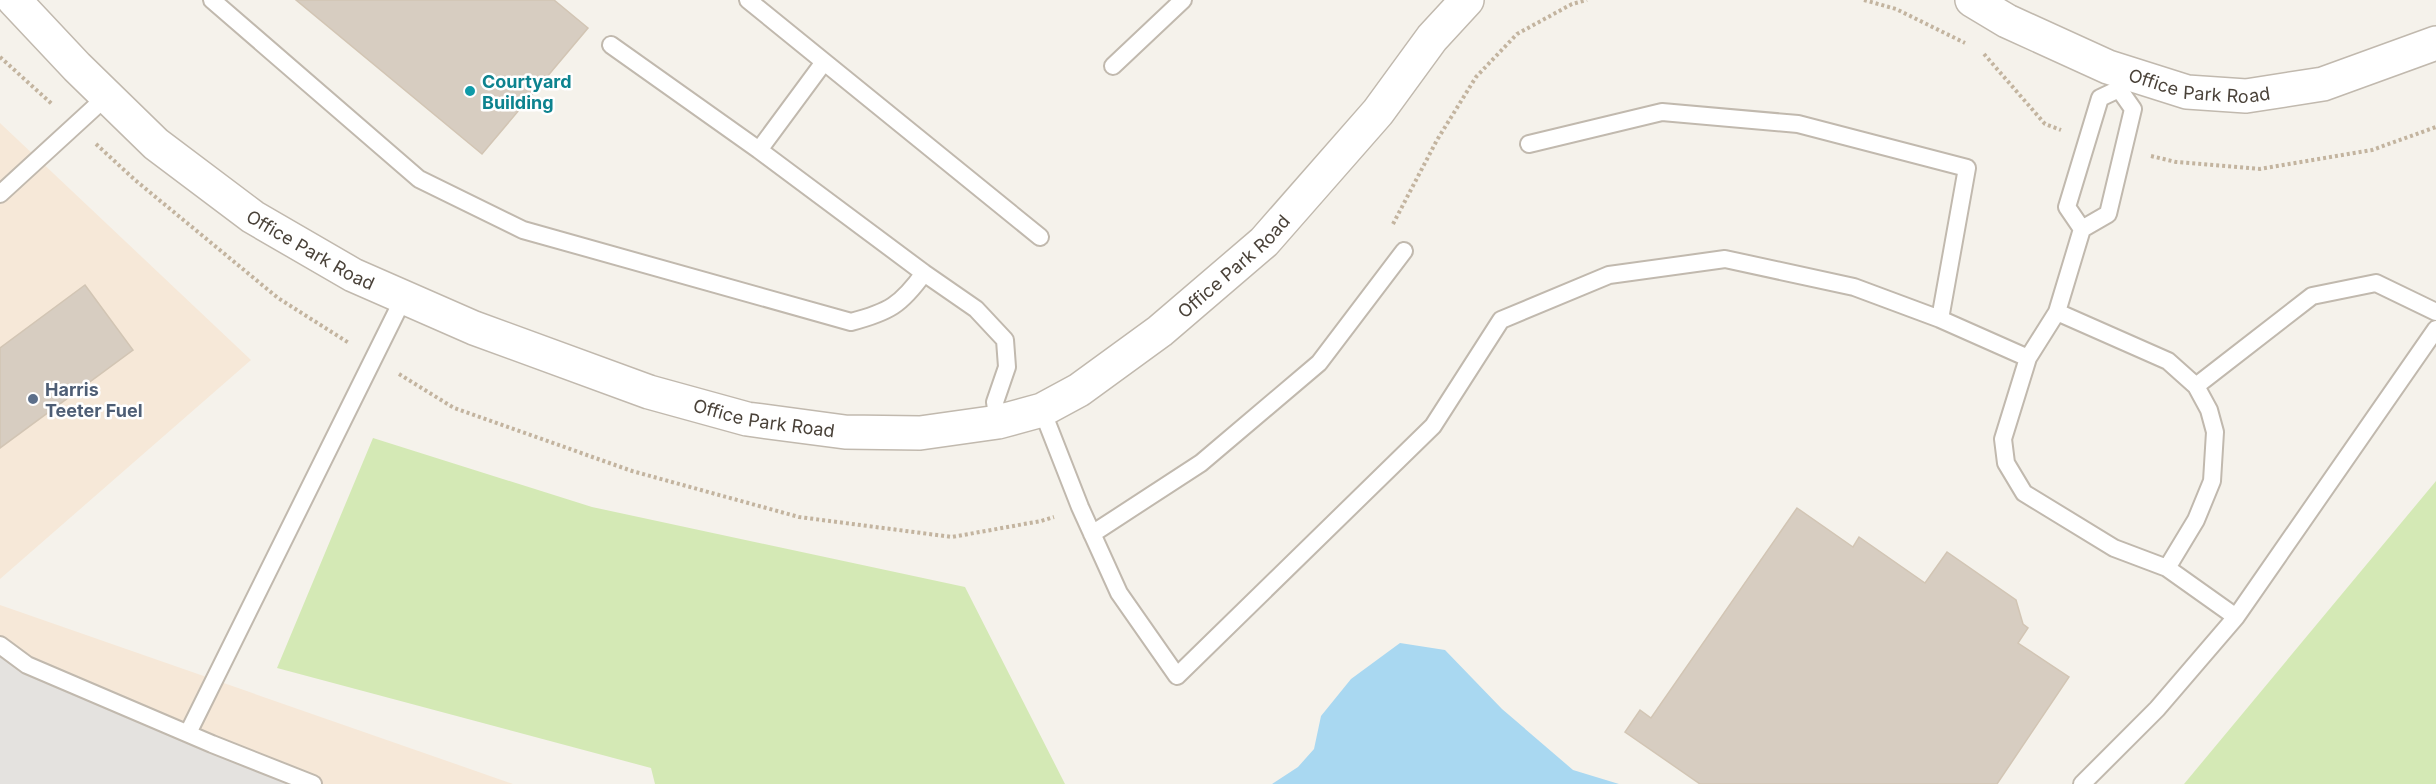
<svg xmlns="http://www.w3.org/2000/svg" width="2436" height="784" font-family="Inter,sans-serif">
<style>
.commercial{fill:#f6e8d8}
.green{fill:#d4e9b5}
.parking{fill:#e4e2df}
.water{fill:#a9d8f1}
.building{fill:#d7cdc1;stroke:#d2c5b4;stroke-width:1.5}
.lines{fill:none;stroke-linecap:round;stroke-linejoin:round}
.service-casing{stroke:#c1b9ae;stroke-width:20}
.minor-casing{stroke:#c1b9ae;stroke-width:36}
.path{stroke:#c3b49f;stroke-width:4;stroke-dasharray:3 3;stroke-linecap:butt}
.service{stroke:#fff;stroke-width:16}
.minor{stroke:#fff;stroke-width:33}
.culture-dot{fill:#0f9aa8;stroke:#fff;stroke-width:2}
.service-dot{fill:#5c6f8a;stroke:#fff;stroke-width:2}
.labels{text-anchor:middle;dominant-baseline:central;stroke-width:5;stroke-linejoin:round;paint-order:stroke}
.culture-label{font-size:18px;font-weight:bold;fill:#0d838f;stroke:#fff;text-anchor:start}
.street-label{font-size:18px;fill:#4a4239;stroke:#fff}
.service-label{font-size:18px;font-weight:bold;fill:#4e5e75;stroke:#fff;text-anchor:start}
</style>
<rect width="100%" height="100%" fill="#f5f2eb"/>
<path class="commercial" d="M0 123 251 360 0 579Z
M0 605 513 784H0Z"/>
<path class="green" d="M373 438 592 507 965 587 1065 784H655L651 768 277 668Z
M2436 481V784H2184Z"/>
<path class="parking" d="M0 649 320 784H0Z"/>
<path class="water" d="M1400 643 1445 650 1502 709 1573 770 1619 784H1272L1298 767 1314 749 1321 716 1351 679Z"/>
<path class="building" d="M296 0H554L588 28 482 154Z
M85 285 133 350 0 448V348Z
M1797 508 1853 547 1859 537 1925 583 1947 552 2016 600 2023 624 2028 628 2018 643 2069 677 1997 784H1700L1625 732 1640 710 1651 718Z"/>
<g class="lines">
<defs>
<path id="service" d="M212 0 419 179 523 230 851 322C889 312 901 305 924 273
M748 0 1040 237
M611 45 759 150
M824 62 759 150 924 273 976 309 1005 340 1007 367 995 402 998 422
M1113 66 1183 0
M2119 89 2133 109 2108 214 2082 229 2067 207 2100 98 2119 89 2124 72
M0 194 107 96
M2057 312 2168 361 2196 386 2209 410 2215 432 2212 481 2196 520 2167 568
M1940 319 2028 358 2057 312 2082 229
M2028 358 2003 439 2006 463 2024 493 2114 548 2167 568 2236 617
M2196 386 2312 296 2376 283 2436 312
M1042 410 1080 507 1119 593 1177 676 1433 426 1501 320 1609 275 1725 259 1854 287 1940 319 1967 168 1798 124 1662 112 1529 144
M1092 534 1201 463 1319 363 1404 251
M0 645 27 665 212 744 313 784
M188 733 404 297
M2082 784 2157 709 2236 617 2436 329"/>
<g id="minor">
<path id="s1" d="M14 0 77 67 156 144 253 217 353 275 474 328 649 392 747 419 845 432 920 433 998 422 1042 410 1079 390 1160 331 1264 242 1378 112 1432 38 1467 0"/>
<path id="s2" d="M1972 0 2007 21 2108 67 2187 92 2246 96 2323 84 2436 43"/>
</g>
</defs>
<use href="#service" class="service-casing"/>
<use href="#minor" class="minor-casing"/>
<path class="path" d="M1864 0 1896 9 1965 43
M1984 54 2045 124 2061 130
M0 57 53 105
M96 144 135 180 278 298 349 343
M2151 156 2176 162 2260 169 2372 150 2436 127
M1393 224 1437 140 1476 77 1517 34 1572 4 1587 0
M399 374 454 408 632 471 799 517 952 537 1041 521 1054 517"/>
<use href="#service" class="service"/>
<use href="#minor" class="minor"/>
</g>
<circle class="culture-dot" cx="470" cy="91" r="6"/>
<circle class="service-dot" cx="33" cy="399" r="6"/>
<g class="labels">
<g class="culture-label">
<text x="482" y="81">Courtyard<tspan x="482" dy="21">Building</tspan></text>
</g>
<g class="street-label">
<text stroke="none"><textPath href="#s2" startOffset="246">Office Park Road</textPath></text>
<text stroke="none"><textPath href="#s1" startOffset="390">Office Park Road</textPath></text>
<text stroke="none"><textPath href="#s1" startOffset="1398">Office Park Road</textPath></text>
<text stroke="none"><textPath href="#s1" startOffset="876">Office Park Road</textPath></text>
</g>
<g class="service-label">
<text x="45" y="389">Harris<tspan x="45" dy="21">Teeter Fuel</tspan></text>
</g>
</g>
</svg>
